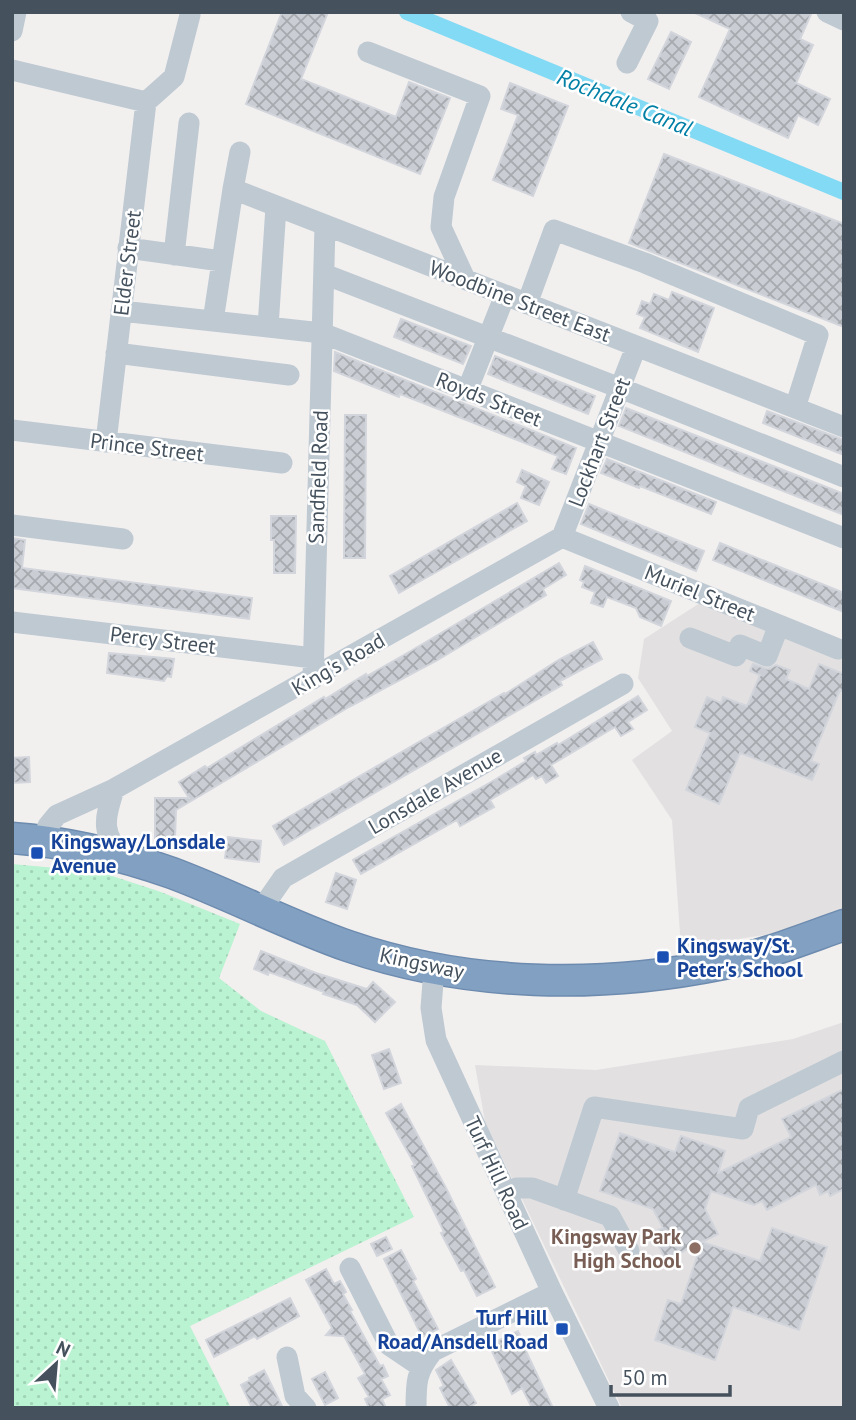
<svg xmlns="http://www.w3.org/2000/svg" width="856" height="1420" font-family="'PT Sans',sans-serif">
<style>
.education{fill:#e3e0e1}
.green{fill:url(#green-dots)}
.lines{fill:none;stroke-linecap:round;stroke-linejoin:round}
.canal{stroke:#82daf4;stroke-width:16}
.building{fill:url(#building-cross-hatch);stroke:#d2d5db;stroke-width:2}
.highway-casing{stroke:#6d8bae;stroke-width:33}
.minor{stroke:#bec9d2;stroke-width:21}
.highway{stroke:#82a0c2;stroke-width:30}
.transit-dot{fill:#1a4fb4;stroke:#fff;stroke-width:2.5}
.education-dot{fill:#8d6e63;stroke:#fff;stroke-width:2.5}
.labels{text-anchor:middle;dominant-baseline:central;stroke-width:5;stroke-linejoin:round;paint-order:stroke}
.street-label{font-size:21px;fill:#45525e;stroke:#fff}
.transit-label{font-size:21px;font-weight:bold;fill:#164399;stroke:#fff;text-anchor:start}
.education-label{font-size:21px;font-weight:bold;fill:#785e54;stroke:#fff;text-anchor:end}
.water-label{font-size:23px;font-style:italic;fill:#0280a6;stroke:#fff}
</style>
<defs>
<pattern id="green-dots" width="8" height="8" patternUnits="userSpaceOnUse" patternTransform="scale(1.75)"><rect width="8" height="8" fill="#b9f3d1"/><path d="M2 2h.1M6 6h.1" fill="none" stroke="#a0d2b6" stroke-width="1.8" stroke-linecap="round"/></pattern>
<pattern id="building-cross-hatch" width="8" height="8" patternUnits="userSpaceOnUse" patternTransform="scale(1.75)"><rect width="8" height="8" fill="#caced4"/><path d="M0 0l8 8M0 8l8-8" fill="none" stroke="#a6aaaf"/></pattern>
</defs>
<rect width="100%" height="100%" fill="#f2efef"/>
<path class="education" d="M703 601 844 657V909L784 932 681 948 672 820 632 760 672 731 638 678 644 639Z
M844 1022V1408H622L485 1122 475 1065 596 1070 793 1039Z"/>
<path class="green" d="M12 864 100 872 161 892 240 924 219 978 261 1011 325 1041 414 1217 190 1326 231 1408H12Z"/>
<g class="lines">
<path class="canal" d="M407 12 844 192"/>
</g>
<path class="building" d="M282 12H328L301 79 396 117 409 82 450 98 420 174 246 104Z
M693 12H812L800 39 813 45 796 83 830 99 818 125 798 115 788 138 699 97 730 29Z
M671 32 691 42 669 89 648 79Z
M510 83 568 106 533 196 493 180 518 115 501 109Z
M664 154 844 224V327L629 243Z
M672 292 714 308 698 352 640 328 645 317 637 314 642 301 650 304 654 294 669 300Z
M401 319 471 346 463 364 394 337Z
M335 352 576 448 566 474 552 469 558 456 400 394 399 397 334 371Z
M495 356 595 396 588 414 488 374Z
M626 408 844 494V515L619 426Z
M767 411 844 440V455L763 423Z
M345 415H366L365 558H344Z
M607 459 716 502 711 514 640 486 639 488 601 473Z
M522 470 549 482 539 505 521 498 526 486 517 482Z
M517 503 527 521 399 593 390 576Z
M589 504 704 551 696 571 581 524Z
M271 516H296L295 573H274V540H271Z
M12 538 25 540 22 568 252 598 249 619 12 588Z
M720 543 844 593V612L713 560Z
M559 563 566 575 543 589 546 595 436 661 349 707 176 810 175 838H155V798H189L179 782 205 766 207 768 324 697 325 699 366 674 367 676 409 652Z
M585 566 671 601 661 626 640 617 636 608 607 597 603 607 591 603 595 592 582 587 584 582 580 580Z
M593 642 602 659 560 681 562 685 284 845 273 826 504 693 505 694 560 659Z
M109 653 174 659 171 677 167 676 164 681 107 673Z
M753 664 768 669 776 665 790 670 786 679 809 689 819 664 844 674V692L840 690 811 761 819 764 812 780 740 753 719 804 686 790 710 733 695 727 707 697 721 703 723 697 747 706 760 675 750 671Z
M638 696 647 710 628 722 633 729 621 736 615 727 551 765 558 776 546 783 542 776 536 779 533 775 490 800 494 807 460 826 457 820 361 874 353 860 491 782 526 761 524 758 535 752 536 755 557 743 558 745Z
M29 757 30 782 12 783V758Z
M228 837 261 841 259 862 225 858Z
M336 873 356 880 347 909 326 902Z
M261 951 316 973 367 989 373 982 395 1002 375 1022 357 1005 323 994 324 992 269 972 268 975 254 969Z
M389 1049 401 1083 384 1089 372 1055Z
M844 1089V1189L830 1196 828 1191 820 1195 816 1185 767 1210 762 1201 754 1205 711 1191 705 1209 718 1234 702 1242 760 1261 772 1228 827 1247 799 1330 733 1307 715 1360 655 1340 668 1300 681 1304 702 1242 666 1260 652 1233 663 1228 653 1209 600 1191 620 1133 675 1152 681 1136 725 1151 718 1173 791 1137 782 1119Z
M401 1104 447 1190 495 1287 477 1296 464 1270 461 1271 441 1233 444 1232 412 1166 415 1165 386 1113Z
M386 1237 392 1249 377 1256 371 1244Z
M401 1250 416 1279 413 1281 438 1329 422 1337 384 1259Z
M326 1269 334 1284 340 1281 346 1292 343 1294 352 1310 350 1311 380 1366 383 1365 388 1376 381 1379 390 1395 382 1399 386 1408H369L365 1399 369 1397 358 1378 365 1374 344 1336 326 1335 332 1328 306 1280Z
M290 1298 299 1316 257 1339 255 1336 214 1357 206 1340Z
M518 1331 525 1346 524 1347 553 1408H532L522 1388 512 1394 489 1345Z
M451 1360 476 1403 467 1408H450L440 1388 444 1386 436 1370Z
M264 1370 283 1408H252L241 1385 250 1380 249 1378Z
M325 1372 338 1398 325 1405 312 1379Z"/>
<g class="lines">
<defs>
<path id="highway" d="M12 838C66 842 121 855 172 873 231 895 288 925 348 946 467 987 600 989 723 964 764 955 804 939 844 925"/>
</defs>
<use href="#highway" class="highway-casing"/>
<path class="minor" d="M827 12 844 20
M12 31 16 12
M368 52 480 96 444 197 441 227 465 279
M627 63 648 21 631 12
M12 70 146 102
M240 152 233 189 844 427
M128 248 221 261
M174 255 189 123
M324 274 620 388 844 477
M527 304 554 230 645 263 818 335 795 408
M121 311 322 333 844 538
M213 321 233 189
M268 327 276 207
M116 353 289 375
M467 391 505 295
M12 430 282 463
M106 442 146 102 174 77 190 15
M12 525 123 539
M562 537 838 649
M562 537 636 347
M12 622 313 658
M690 638 736 656 740 645 767 656 779 625
M313 679 325 226
M114 789C104 822 101 831 123 858
M43 840 48 826 57 815 114 789 562 537
M260 911 283 878 623 684
M434 969 431 1008 436 1040 552 1292 609 1408
M507 1193 517 1188H532L610 1216 629 1251
M564 1200 594 1107 743 1129 749 1108 844 1061
M350 1268 389 1345 420 1366
M287 1357 295 1396 306 1408
M416 1408C416 1382 416 1372 433 1351L552 1292"/>
<use href="#highway" class="highway"/>
</g>
<g class="transit-dot">
<rect x="30" y="846" width="14" height="14" rx="3.5"/>
<rect x="656" y="950" width="14" height="14" rx="3.5"/>
<rect x="555" y="1322" width="14" height="14" rx="3.5"/>
</g>
<circle class="education-dot" cx="695" cy="1248" r="7"/>
<g class="labels">
<g class="street-label">
<text transform="translate(127 263) rotate(-83)">Elder Street</text>
<text transform="translate(520 301) rotate(21)">Woodbine Street East</text>
<text transform="translate(489 399) rotate(22)">Royds Street</text>
<text transform="translate(599 442) rotate(-69)">Lockhart Street</text>
<text transform="translate(147 447) rotate(7)">Prince Street</text>
<text transform="translate(318 477) rotate(-88)">Sandfield Road</text>
<text transform="translate(700 593) rotate(22)">Muriel Street</text>
<text transform="translate(163 640) rotate(7)">Percy Street</text>
<text transform="translate(338 664) rotate(-30)">King's Road</text>
<text transform="translate(435 791) rotate(-30)">Lonsdale Avenue</text>
<text transform="translate(422 963) rotate(12)">Kingsway</text>
<text transform="translate(497 1173) rotate(65)">Turf Hill Road</text>
</g>
<g class="transit-label">
<text x="51" y="841">Kingsway/Lonsdale<tspan x="51" dy="24">Avenue</tspan></text>
<text x="677" y="945">Kingsway/St.<tspan x="677" dy="24">Peter's School</tspan></text>
<text x="548" y="1317" text-anchor="end">Turf Hill<tspan x="548" dy="24">Road/Ansdell Road</tspan></text>
</g>
<g class="education-label">
<text x="681" y="1236">Kingsway Park<tspan x="681" dy="24">High School</tspan></text>
</g>
<g class="water-label">
<text transform="translate(625 102) rotate(22)">Rochdale Canal</text>
</g>
</g>
<rect width="856" height="1420" fill="none" stroke="#45525e" stroke-width="28"/>
<g transform="translate(56 1364) rotate(26)" stroke="#ffffff" stroke-width="5" paint-order="stroke">
<path d="M0-5L12 26L0 18L-12 26Z" fill="#45525e"/>
<text y="-10" font-size="19" font-weight="bold" text-anchor="middle" fill="#45525e">N</text>
</g>
<path d="M611 1385v10h119v-10" fill="none" stroke="#45525e" stroke-width="3.5"/>
<text x="622" y="1385" font-size="21" fill="#45525e" stroke="#ffffff" stroke-width="5" paint-order="stroke">50 m</text>
</svg>
